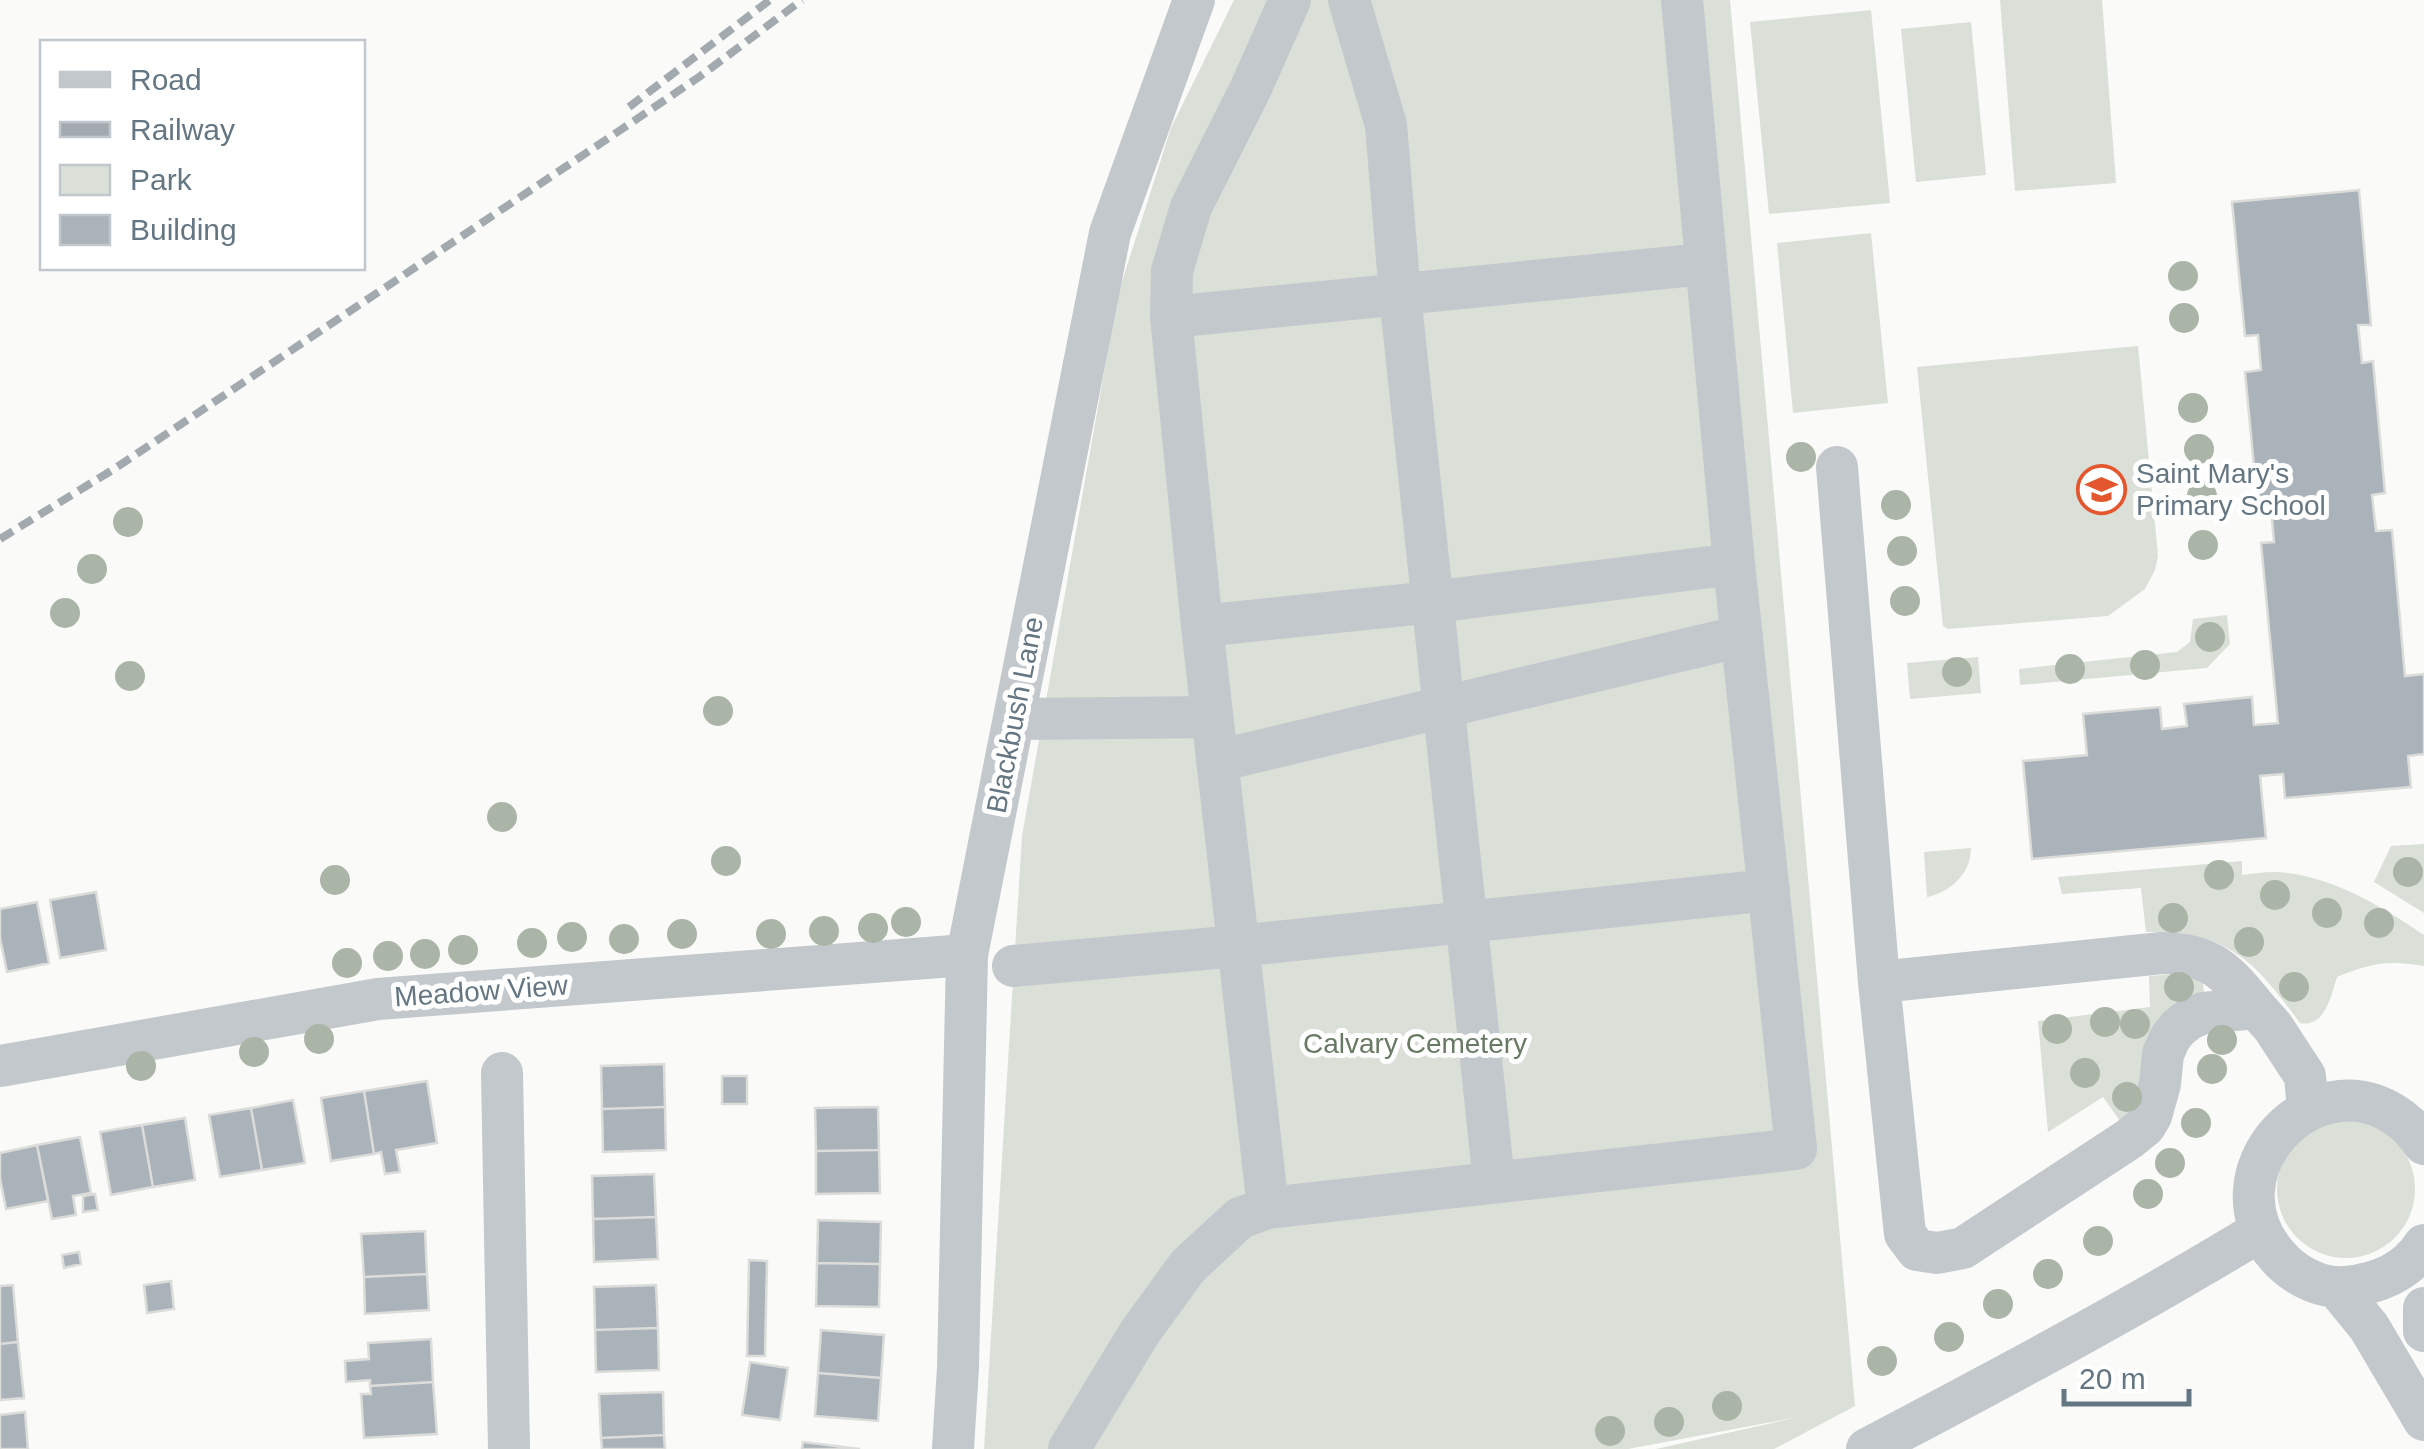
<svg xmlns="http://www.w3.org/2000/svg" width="2424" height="1449" font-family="Helvetica,sans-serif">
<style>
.green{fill:#dadfd7}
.building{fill:#aab3b9;stroke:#dcdcda;stroke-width:2.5}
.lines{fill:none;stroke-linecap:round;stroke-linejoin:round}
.minor{stroke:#c3c8cc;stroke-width:42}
.rail{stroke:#a2aab0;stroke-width:8;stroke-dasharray:15 8;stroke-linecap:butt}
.tree{fill:#aab4a7}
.labels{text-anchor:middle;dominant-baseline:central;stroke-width:10;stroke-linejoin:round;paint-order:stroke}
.poi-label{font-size:28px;fill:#657683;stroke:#fff;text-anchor:start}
.street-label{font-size:28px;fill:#657683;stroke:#fff}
.park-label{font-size:28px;fill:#687a64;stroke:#fff}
</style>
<rect width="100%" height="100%" fill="#fafaf8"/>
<path class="green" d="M1234 0H1730L1855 1406 1774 1449H1656L1799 1417 1628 1449H984L1022 836 1118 294 1171 128Z
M2000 0H2102L2116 183 2015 191Z
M1871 10 1890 203 1769 214 1750 22Z
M1971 22 1986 175 1916 182 1901 29Z
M1871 233 1888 403 1793 413 1777 243Z
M2138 346 2158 556 2155 570 2145 589 2108 616 1948 629 1943 626 1917 367Z
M2227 615 2230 644 2207 668 2020 685 2019 669 2177 652 2190 642 2193 619Z
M1978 657 1981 693 1910 699 1907 663Z
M2424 844V913L2374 882 2391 846Z
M1971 848C1971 873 1951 892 1927 897L1924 852Z
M2242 861V875C2252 874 2263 872 2273 872 2327 873 2381 906 2424 935V966C2385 960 2373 963 2337 977 2331 996 2325 1028 2300 1023 2254 960 2229 932 2146 932L2141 888 2062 894 2058 877Z
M2192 973 2203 984 2204 992 2138 1104 2120 1121 2103 1097 2048 1132 2038 1021 2150 1007 2149 976Z
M2277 1189a69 69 0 1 1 138 0a69 69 0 1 1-138 0Z"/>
<path class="building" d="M2359 190 2371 325H2358L2362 363 2373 361 2385 493 2372 495 2376 531 2392 530 2405 676 2424 674V754L2408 756 2411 787 2285 798 2283 774 2260 776 2266 838 2032 859 2023 761 2087 755 2083 714 2160 707 2162 729 2187 726 2184 704 2252 697 2254 725 2278 723 2261 543 2274 542 2271 508 2258 509 2245 372 2261 370 2258 335 2245 336 2232 202Z
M96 892 106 950 60 958 50 900Z
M37 902 49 963 7 972 0 938V909Z
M664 1064 665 1107 602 1109 601 1066Z
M722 1076H747V1104H722Z
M427 1081 437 1143 396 1150 400 1172 385 1174 381 1152 374 1154 364 1091Z
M364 1091 374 1154 331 1161 321 1098Z
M293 1100 305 1163 262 1170 251 1108Z
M665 1107 666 1150 603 1152 602 1109Z
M878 1107 879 1150 816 1151 815 1108Z
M251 1108 262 1170 220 1177 209 1115Z
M185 1118 195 1180 153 1187 142 1125Z
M142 1125 153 1187 111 1195 100 1132Z
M80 1137 91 1193 73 1196 76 1215 52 1219 37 1145Z
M37 1145 48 1201 6 1209 0 1178V1153Z
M879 1150 880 1193 816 1194V1151Z
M654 1174 656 1217 593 1219 592 1176Z
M95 1194 98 1210 83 1212V1196Z
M656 1217 658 1259 594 1262 593 1219Z
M818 1220 881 1222 880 1264 817 1263Z
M425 1231 427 1274 364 1277 361 1234Z
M79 1252 81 1264 64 1268 62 1255Z
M749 1260 767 1261 765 1356H747Z
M817 1263 880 1264 879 1307 816 1306Z
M427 1274 429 1310 365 1314 364 1277Z
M171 1281 174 1309 147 1313 144 1285Z
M13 1285 18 1342 0 1344V1286Z
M656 1285 658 1328 595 1330 594 1287Z
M658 1328 659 1370 596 1372 595 1330Z
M821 1330 884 1335 881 1378 818 1373Z
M431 1339 433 1382 370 1386V1380L346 1382 345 1361 369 1359 368 1343Z
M18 1342 24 1398 0 1400V1344Z
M750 1362 788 1368 780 1420 742 1415Z
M818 1373 881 1378 878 1421 815 1416Z
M433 1382 437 1434 364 1438 361 1394H371L370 1386Z
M663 1392 664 1435 601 1438 599 1394Z
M25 1412 28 1449H0V1415Z
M664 1435 665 1449H602L601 1438Z
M803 1442 860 1449H802Z"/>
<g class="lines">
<path class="minor" d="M1290 0 1250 90 1191 207 1172 271 1171 317 1202 626 1268 1208 1796 1149 1734 564
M1349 0 1386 125 1400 295 1494 1182
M1171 317 1705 264
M1837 467 1879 982 2162 953C2211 954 2226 971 2256 1008
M1202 626 1433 602 1734 564 1682 0
M1014 719 1212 717
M1217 761 1742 636
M1013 966 1238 946 1769 890
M1879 982 1905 1234 1917 1250 1937 1253 1963 1248 2129 1139 2145 1126 2151 1116 2160 1084 2163 1054 2170 1038 2178 1028 2188 1020 2203 1013 2256 1008 2273 1027 2305 1076 2308 1109
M0 1066 378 999 967 955
M502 1073 509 1449
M2424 1144C2419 1138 2415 1131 2409 1126 2322 1045 2195 1176 2284 1263 2300 1278 2324 1289 2346 1287 2377 1284 2407 1272 2424 1245
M2337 1288 2369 1327 2424 1420
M2424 1308V1331
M953 1449 958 1367 967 955 1110 233 1194 0
M1069 1449 1140 1332 1188 1266 1240 1218 1268 1208
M1867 1449C2000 1379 2132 1309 2260 1231"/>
<path class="rail" d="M629 107 770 0
M0 539 114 469 622 129 699 77 802 0"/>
</g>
<g class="tree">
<circle cx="2183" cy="276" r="15"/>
<circle cx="2184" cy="318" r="15"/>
<circle cx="2193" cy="408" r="15"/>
<circle cx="2199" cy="449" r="15"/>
<circle cx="1801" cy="457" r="15"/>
<circle cx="2202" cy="496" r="15"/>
<circle cx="1896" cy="505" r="15"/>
<circle cx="128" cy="522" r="15"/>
<circle cx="2203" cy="545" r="15"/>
<circle cx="1902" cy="551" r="15"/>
<circle cx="92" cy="569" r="15"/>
<circle cx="1905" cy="601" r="15"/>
<circle cx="65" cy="613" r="15"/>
<circle cx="2210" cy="637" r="15"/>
<circle cx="2145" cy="665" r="15"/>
<circle cx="2070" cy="669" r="15"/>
<circle cx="1957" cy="672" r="15"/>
<circle cx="130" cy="676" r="15"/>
<circle cx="718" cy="711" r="15"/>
<circle cx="502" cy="817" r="15"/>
<circle cx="726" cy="861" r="15"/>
<circle cx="2408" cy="872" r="15"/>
<circle cx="2219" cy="875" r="15"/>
<circle cx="335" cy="880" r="15"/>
<circle cx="2275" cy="895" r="15"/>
<circle cx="2327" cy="913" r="15"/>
<circle cx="2173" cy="918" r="15"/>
<circle cx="906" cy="922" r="15"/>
<circle cx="2379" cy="923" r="15"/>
<circle cx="873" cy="928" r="15"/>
<circle cx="824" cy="931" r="15"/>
<circle cx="682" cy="934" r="15"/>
<circle cx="771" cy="934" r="15"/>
<circle cx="572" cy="937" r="15"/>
<circle cx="624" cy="939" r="15"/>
<circle cx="2249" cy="942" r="15"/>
<circle cx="532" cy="943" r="15"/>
<circle cx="463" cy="950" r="15"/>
<circle cx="425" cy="954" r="15"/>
<circle cx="388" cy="956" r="15"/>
<circle cx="347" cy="963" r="15"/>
<circle cx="2179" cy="987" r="15"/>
<circle cx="2294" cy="987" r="15"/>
<circle cx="2105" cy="1022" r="15"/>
<circle cx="2135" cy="1024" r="15"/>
<circle cx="2057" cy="1029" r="15"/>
<circle cx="319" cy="1039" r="15"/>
<circle cx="2222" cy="1040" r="15"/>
<circle cx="254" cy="1052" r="15"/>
<circle cx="141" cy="1066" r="15"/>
<circle cx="2212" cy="1069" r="15"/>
<circle cx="2085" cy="1073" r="15"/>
<circle cx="2127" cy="1097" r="15"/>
<circle cx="2196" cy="1123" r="15"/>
<circle cx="2170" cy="1163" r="15"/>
<circle cx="2148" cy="1194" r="15"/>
<circle cx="2098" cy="1241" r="15"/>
<circle cx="2048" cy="1274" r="15"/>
<circle cx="1998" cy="1304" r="15"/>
<circle cx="1949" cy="1337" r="15"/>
<circle cx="1882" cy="1361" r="15"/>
<circle cx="1727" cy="1406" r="15"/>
<circle cx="1669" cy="1422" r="15"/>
<circle cx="1610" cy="1431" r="15"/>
</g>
<defs>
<symbol id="school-ring" viewBox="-11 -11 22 22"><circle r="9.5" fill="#fff" stroke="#e4572e" stroke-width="1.5"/><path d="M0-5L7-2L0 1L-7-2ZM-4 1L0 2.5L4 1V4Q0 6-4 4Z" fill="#e4572e"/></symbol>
</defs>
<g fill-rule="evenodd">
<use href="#school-ring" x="2074" y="462" width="55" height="55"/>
</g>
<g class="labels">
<g class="poi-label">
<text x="2136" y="473">Saint Mary's<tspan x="2136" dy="32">Primary School</tspan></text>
</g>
<g class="street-label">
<text transform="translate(1015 715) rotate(-79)">Blackbush Lane</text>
<text transform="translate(481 991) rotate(-4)">Meadow View</text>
</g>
<g class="park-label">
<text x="1415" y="1043">Calvary Cemetery</text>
</g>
</g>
<rect x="40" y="40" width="325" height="230" fill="#ffffff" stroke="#c1c8cd" stroke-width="2.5"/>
<rect x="60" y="72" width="50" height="15" fill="#c3c8cc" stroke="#c1c8cd" stroke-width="2.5"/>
<text x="130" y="90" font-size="30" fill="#657683">Road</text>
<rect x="60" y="122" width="50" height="15" fill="#a2aab0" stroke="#c1c8cd" stroke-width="2.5"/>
<text x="130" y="140" font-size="30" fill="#657683">Railway</text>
<rect x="60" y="165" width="50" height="30" fill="#dadfd7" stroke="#c1c8cd" stroke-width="2.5"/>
<text x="130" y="190" font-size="30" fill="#657683">Park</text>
<rect x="60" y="215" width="50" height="30" fill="#aab3b9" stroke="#c1c8cd" stroke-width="2.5"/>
<text x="130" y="240" font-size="30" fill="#657683">Building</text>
<path d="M2064 1389v15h125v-15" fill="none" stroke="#657683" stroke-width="5"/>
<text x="2079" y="1389" font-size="30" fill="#657683" stroke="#ffffff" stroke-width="8" paint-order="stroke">20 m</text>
</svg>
